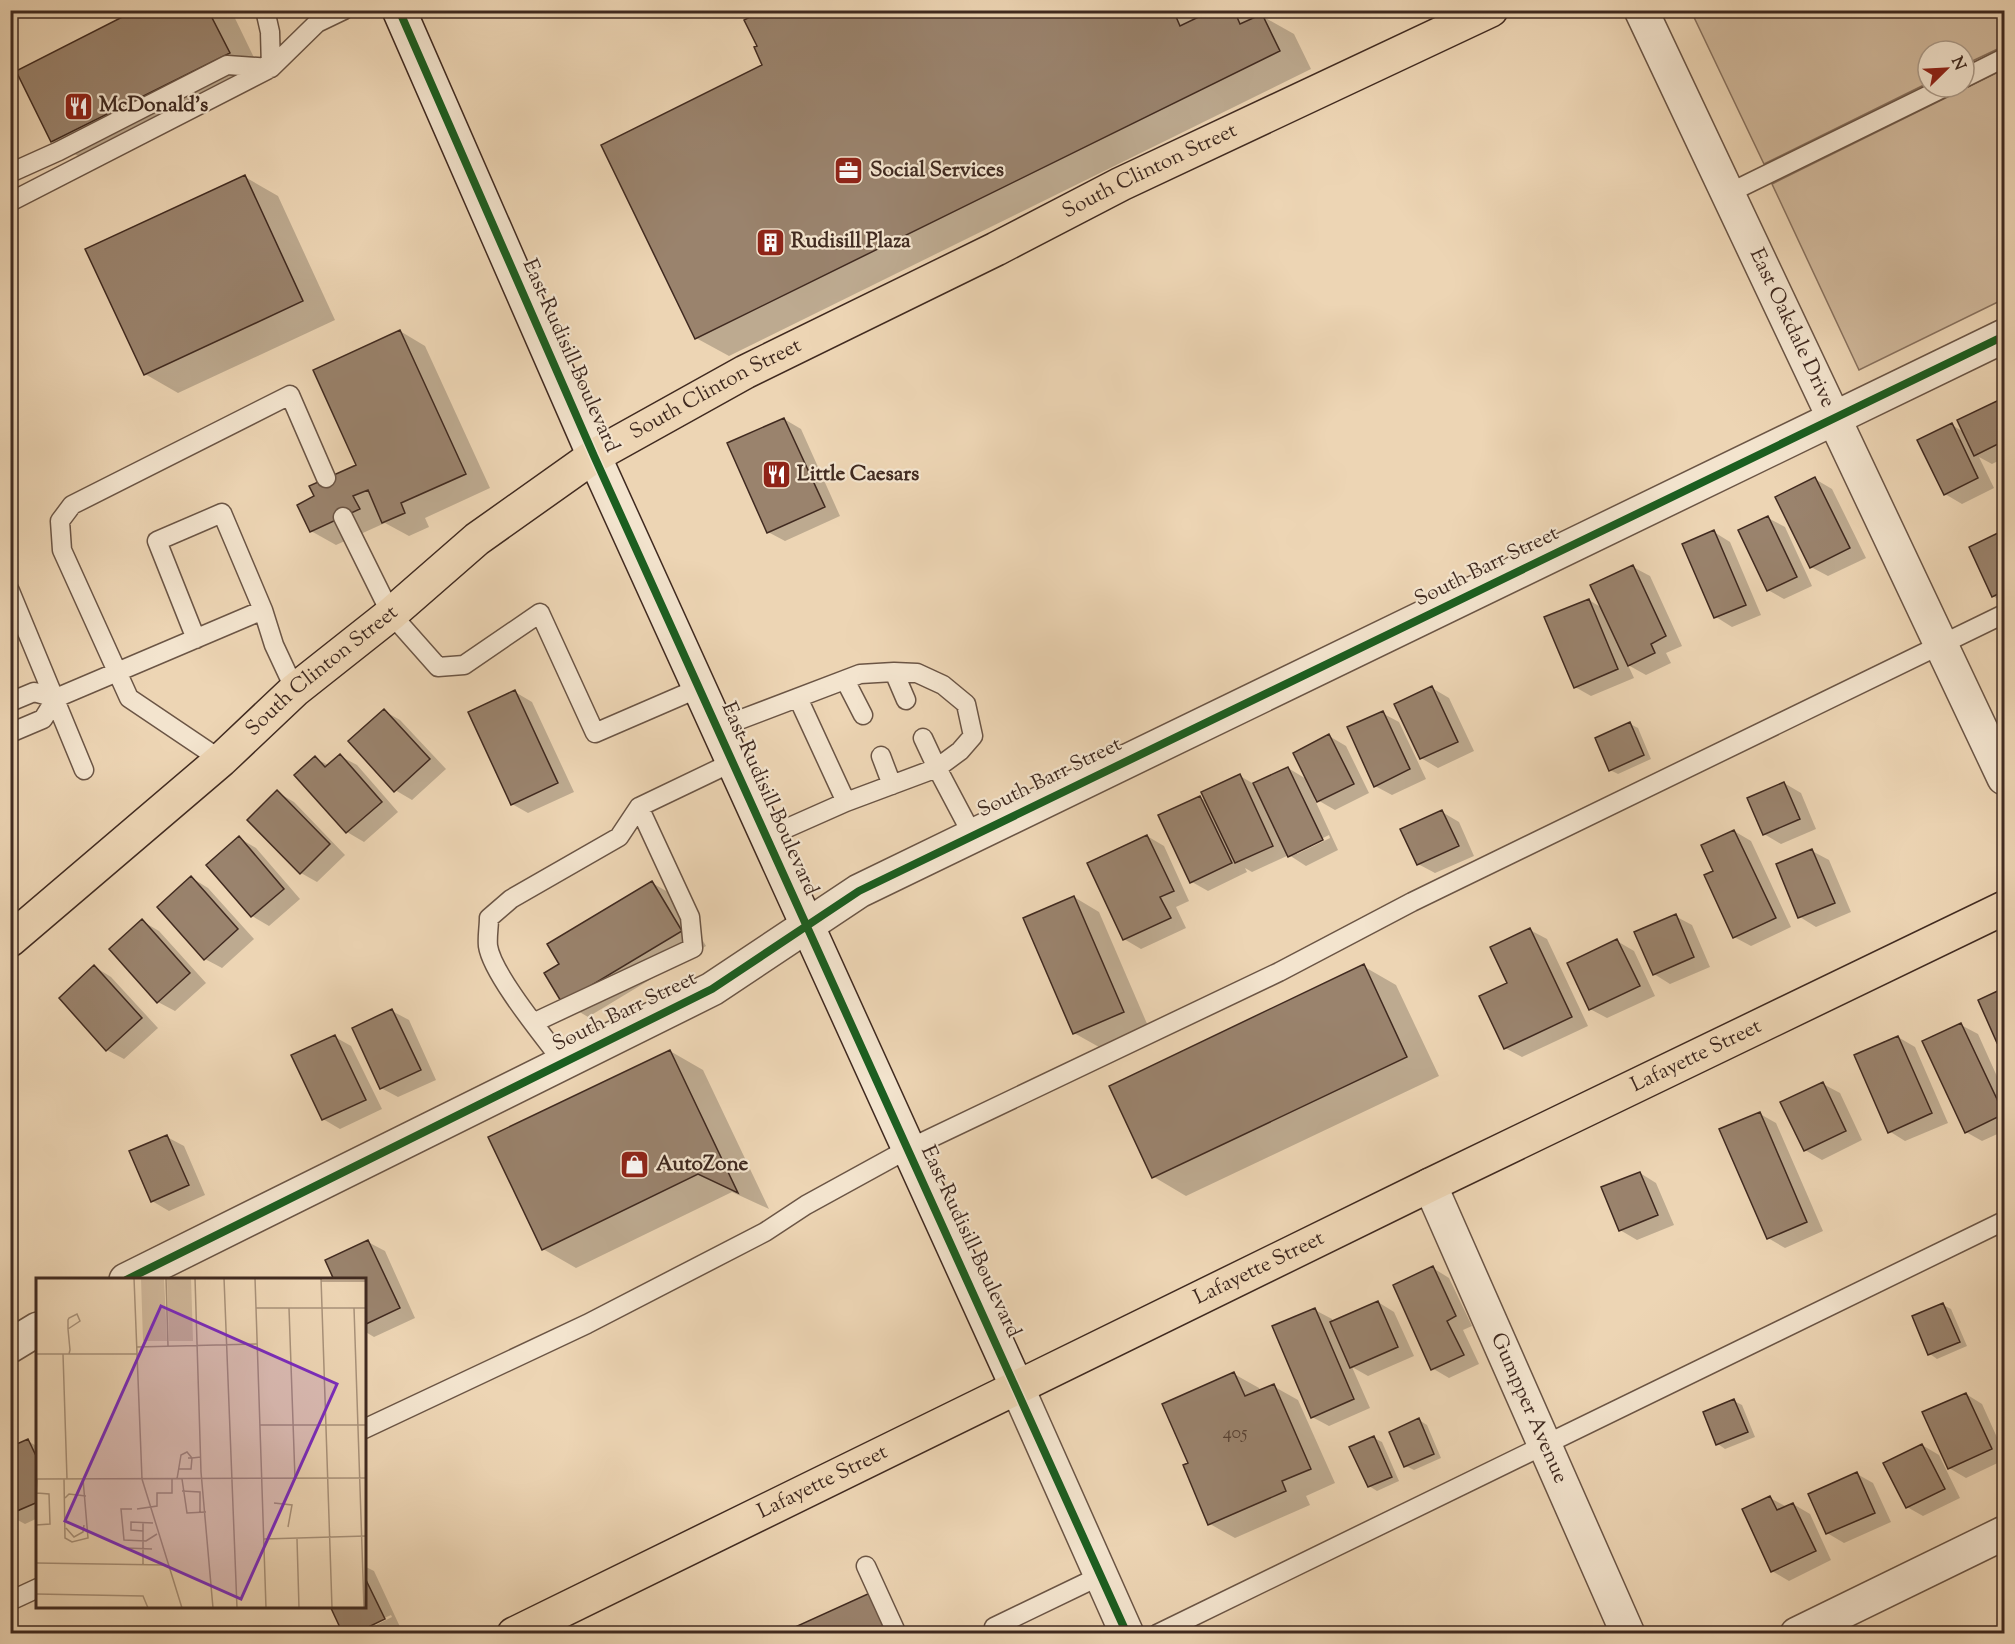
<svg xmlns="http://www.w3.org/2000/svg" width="2015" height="1644" font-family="'Sorts Mill Goudy',serif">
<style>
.green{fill:#d0b89b;stroke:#88715e;stroke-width:1.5}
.shadow{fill:#0003;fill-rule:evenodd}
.building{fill:#9a836d;stroke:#402a20;stroke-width:1.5}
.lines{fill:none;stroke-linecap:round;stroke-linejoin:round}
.lane-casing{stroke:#6b5545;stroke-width:21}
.street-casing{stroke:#6b5545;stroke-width:36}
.secondary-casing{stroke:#402a20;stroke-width:36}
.highway-casing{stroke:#402a20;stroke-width:36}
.lane{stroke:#f3e4ce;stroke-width:18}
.street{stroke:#f3e4ce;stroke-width:33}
.secondary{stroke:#f3e4ce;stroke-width:33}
.highway{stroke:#edd5b4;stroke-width:33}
.cycleway-casing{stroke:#f3e4ce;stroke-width:11}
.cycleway{stroke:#1b5e20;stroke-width:8}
.labels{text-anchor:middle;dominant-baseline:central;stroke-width:4.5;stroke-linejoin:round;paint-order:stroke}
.number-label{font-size:18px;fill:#564033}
.poi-label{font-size:21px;font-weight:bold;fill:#402a20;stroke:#f3e4ce;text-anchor:start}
.street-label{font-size:21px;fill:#402a20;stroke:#f3e4ce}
.inset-road{fill:none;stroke:#a89179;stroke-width:1.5}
.view{fill:#7b2cbf;fill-opacity:0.15;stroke:#7b2cbf;stroke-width:3}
.inset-edge{fill:none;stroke:#402a20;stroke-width:3}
</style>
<rect width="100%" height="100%" fill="#edd5b4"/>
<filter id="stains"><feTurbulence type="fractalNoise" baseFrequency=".00333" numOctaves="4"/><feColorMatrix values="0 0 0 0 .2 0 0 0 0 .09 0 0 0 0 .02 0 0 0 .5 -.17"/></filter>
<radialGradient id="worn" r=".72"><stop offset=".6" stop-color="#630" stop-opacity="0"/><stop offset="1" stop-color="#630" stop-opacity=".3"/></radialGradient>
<path class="green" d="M1691 11H2004V46L1964 65V51H1928V83L1764 164Z
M2004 69V299L1859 370 1772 184Z"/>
<path class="shadow" d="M140 10H231L261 72 85 160 52 141Z
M767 10 1246 11 1243 12 1255 19 1262 16 1294 34 1311 69 729 356 696 338 764 66 759 47Z
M245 177 278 196 335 320 178 393 145 374Z
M400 331 425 346 490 488 425 518 429 527 409 536 385 523 336 545 311 531 316 497 358 465Z
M1999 402 2004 405V458L1992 464 1979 457 1994 488 1962 504 1945 494 1952 425 1965 433Z
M784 419 801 429 840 516 785 541 768 532Z
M1815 479 1832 489 1866 558 1828 576 1811 567Z
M1768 518 1785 527 1812 586 1784 599 1768 590Z
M1714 532 1730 542 1761 615 1732 627 1716 617Z
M2004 532V603L1993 596 1971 548Z
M1633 567 1650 576 1682 646 1666 653 1671 663 1646 675 1628 665 1634 678 1591 696 1575 687 1589 600 1602 608Z
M1432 688 1449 698 1474 751 1438 768 1421 758Z
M515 692 532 702 574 792 528 813 512 804Z
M384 711 400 720 446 769 412 800 395 790Z
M1382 713 1399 722 1426 779 1392 795 1375 786Z
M1630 724 1638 728 1651 759 1618 774 1610 770Z
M1329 736 1346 746 1369 793 1335 810 1314 798 1338 850 1306 866 1289 855 1252 872 1245 868 1247 872 1208 891 1192 882 1200 798 1208 802 1240 776 1254 784 1288 768 1308 780ZM1329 835 1330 838 1297 854V851Z
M340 756 357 765 398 812 364 842 347 832 296 775 315 758 328 765Z
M1784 783 1801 793 1816 829 1781 844 1764 834Z
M277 792 294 802 345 855 317 882 301 873Z
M1442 812 1459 822 1474 856 1435 873 1418 864Z
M1734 831 1751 841 1791 927 1751 946 1734 937Z
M1147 836 1164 846 1189 901 1176 907 1186 928 1141 949 1124 939Z
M239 838 256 848 300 899 269 926 252 916Z
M1812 851 1829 860 1851 912 1816 927 1800 917 1778 865Z
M192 878 208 888 254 939 222 968 205 959Z
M652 883 677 897 706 946 588 1017 563 1002 561 965Z
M1074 897 1099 912 1148 1026 1099 1047 1074 1033Z
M1675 916 1692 925 1710 967 1670 984 1654 974Z
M142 921 159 931 206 983 175 1011 158 1002Z
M1530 930 1547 939 1588 1026 1522 1057 1505 1048 1509 983Z
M1617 941 1634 951 1655 996 1607 1018 1590 1009Z
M1363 966 1396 985 1439 1076 1186 1196 1154 1177 1111 1087Z
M95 967 111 977 158 1028 124 1059 107 1050Z
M2004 990V1045L1999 1042 1980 1001Z
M392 1011 409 1020 436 1080 398 1097 381 1088Z
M1961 1025 1978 1034 2004 1092V1131L1982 1141 1966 1132Z
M335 1037 351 1046 382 1109 340 1129 323 1119Z
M1898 1037 1915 1047 1948 1123 1905 1141 1889 1131Z
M670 1051 703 1070 769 1209 732 1192 576 1268 543 1249Z
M1823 1084 1840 1093 1862 1140 1822 1160 1805 1150Z
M1760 1114 1776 1123 1823 1231 1785 1248 1768 1238Z
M167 1137 184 1146 205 1195 169 1211 152 1201Z
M1640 1173 1656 1183 1674 1225 1637 1240 1620 1230Z
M368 1242 385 1251 415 1318 374 1337 364 1331V1280Z
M1433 1268 1449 1278 1472 1326 1463 1330 1479 1364 1449 1378 1432 1368Z
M1378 1302 1394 1312 1414 1356 1368 1376 1352 1367 1370 1408 1329 1426 1312 1417 1315 1310 1332 1319 1333 1322Z
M1943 1305 1951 1309 1967 1346 1937 1359 1930 1354Z
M1234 1374 1259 1388 1260 1391 1273 1386 1298 1400 1335 1483 1306 1496 1310 1505 1235 1538 1210 1524 1190 1464Z
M1966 1394 1982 1404 2004 1453V1460L1966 1478 1949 1468Z
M1734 1401 1742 1405 1755 1437 1725 1449 1718 1444Z
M1419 1420 1427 1425 1441 1458 1414 1470 1406 1466Z
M1374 1438 1382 1442 1399 1481 1377 1491 1369 1486Z
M28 1441 38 1447V1518L25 1524 10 1516V1449Z
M1922 1445 1939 1455 1960 1498 1923 1516 1907 1507Z
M1857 1474 1873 1483 1891 1522 1844 1543 1827 1533Z
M1770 1498 1787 1507 1793 1504 1810 1514 1831 1560 1789 1581 1772 1571Z
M364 1566 374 1571 401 1629 390 1634H358L392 1617 391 1615 354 1632 364 1606Z"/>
<path class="building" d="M136 10H208L230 53 51 142 16 71Z
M764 10H1177L1174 12 1180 26 1213 10H1234L1240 24 1262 14 1280 51 695 339 601 145 762 65 754 47 757 46 744 20Z
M245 175 303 301 144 375 85 249Z
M400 330 466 474 401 503 405 513 382 523 368 490 353 496 360 509 310 532 297 505 314 496 309 486 356 465 313 370Z
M1999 400 2004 411V441L1974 456 1957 420Z
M784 418 825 507 767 533 727 443Z
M1952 423 1978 478 1944 495 1917 440Z
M1815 477 1850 548 1810 568 1775 497Z
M1768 516 1797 577 1767 591 1738 530Z
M1714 530 1746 605 1714 618 1682 544Z
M2004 530V591L1992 597 1969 547Z
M1633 565 1666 636 1651 644 1655 653 1628 666 1590 585Z
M1589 599 1618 669 1574 688 1544 617Z
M1432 686 1458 742 1420 759 1394 704Z
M515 690 558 783 511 805 468 712Z
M384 709 430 759 394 792 348 741Z
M1383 711 1410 769 1374 787 1347 727Z
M1630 722 1644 755 1609 771 1595 738Z
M1329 734 1354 784 1317 802 1293 753Z
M340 754 382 802 346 833 294 775 315 756 325 767Z
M1288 767 1323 840 1288 857 1253 783Z
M1240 774 1273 846 1235 863 1201 792Z
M1784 782 1800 819 1763 835 1747 798Z
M277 790 330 844 300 874 247 820Z
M1200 796 1232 863 1190 883 1158 815Z
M1442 810 1459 846 1417 865 1400 829Z
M1734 830 1776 918 1733 938 1704 875 1713 871 1701 845Z
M1147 835 1174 891 1160 897 1171 918 1123 940 1087 863Z
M239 836 284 889 251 917 206 865Z
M1812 849 1835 903 1798 918 1776 864Z
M191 876 238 929 204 960 157 907Z
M652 881 682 931 562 1003 544 973 559 964 547 944Z
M1074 896 1124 1012 1073 1034 1023 918Z
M1676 914 1694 957 1653 975 1634 932Z
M142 919 190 973 157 1003 109 949Z
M1530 928 1572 1017 1504 1049 1479 996 1507 983 1490 947Z
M1617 939 1640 986 1589 1010 1567 963Z
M1364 964 1407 1057 1152 1178 1109 1086Z
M94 965 142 1018 106 1051 59 998Z
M2004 988V1039L1997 1043 1978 1000Z
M392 1009 421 1070 380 1089 352 1028Z
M1961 1023 2004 1114 1965 1133 1922 1041Z
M335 1035 366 1100 322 1120 291 1055Z
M1898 1036 1932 1113 1888 1133 1854 1055Z
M670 1050 738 1193 698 1174 542 1250 488 1137Z
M1823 1082 1846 1131 1804 1151 1780 1102Z
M1760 1112 1807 1222 1767 1239 1719 1129Z
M167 1135 189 1185 151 1202 129 1151Z
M1640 1172 1658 1215 1619 1231 1601 1187Z
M368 1240 400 1308 364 1325V1280H334L325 1260Z
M1433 1266 1456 1316 1447 1321 1464 1355 1431 1370 1393 1285Z
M1378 1301 1398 1347 1350 1368 1330 1322Z
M1943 1303 1960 1342 1928 1355 1912 1316Z
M1315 1308 1354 1399 1311 1418 1272 1326Z
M1234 1372 1245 1396 1274 1384 1311 1469 1282 1481 1286 1491 1208 1525 1183 1465 1188 1463 1162 1404Z
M1966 1393 1992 1449 1948 1469 1922 1412Z
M1734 1399 1748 1432 1716 1445 1703 1412Z
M1419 1418 1434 1454 1404 1467 1389 1432Z
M1374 1436 1392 1477 1368 1487 1349 1447Z
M28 1439 38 1460V1502L10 1514V1447Z
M1922 1444 1945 1489 1906 1508 1883 1463Z
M1857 1472 1875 1513 1826 1534 1808 1494Z
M1770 1496 1777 1510 1793 1503 1816 1551 1771 1572 1742 1509Z
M364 1576 385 1619 354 1634H343L330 1606H364Z
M870 1593 888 1634H799L795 1627Z"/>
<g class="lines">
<defs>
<path id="lane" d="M1964 78 2004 58
M10 173 59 151 227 65 271 68 270 32 265 10
M1729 193 1945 87
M10 202 271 68 317 23 344 10
M343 517 391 614 438 667 464 665 540 613 595 733 699 688
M10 591 84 770
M196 639 157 541 222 513 263 610 274 645 295 690
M894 672 906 700
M845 680 863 715
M798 698 846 802 937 768 923 738
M10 702 34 692 56 698
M718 728 860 674 894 672 917 673 943 685 966 704 973 736 960 751 937 768 973 836
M10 733 43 719 56 698 263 610
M881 756 892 785
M221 760 129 698 62 550 60 521 72 505 290 395 326 478
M767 837 846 802
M533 1023 693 948 690 917 639 807
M563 1062C545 1038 492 974 488 946 487 937 489 927 489 918L511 899 619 837 639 807 733 762
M364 1429 587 1324 765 1232 806 1205 908 1149 1279 972 1412 902 2004 614
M866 1566 897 1634
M10 1601 38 1588
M994 1627 1102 1575
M1157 1634 2004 1221"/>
<g id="street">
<path id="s1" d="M1641 10 2004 778"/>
<path id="s2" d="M1430 1185 1628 1634"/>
<path d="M126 1280 712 989 859 891 2004 336"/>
<path d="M10 1346 38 1329"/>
<path d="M1017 1387 1127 1634"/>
<path d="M1797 1634 2004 1533"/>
</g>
<path id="secondary" d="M399 10 594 456 1017 1387"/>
<g id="highway">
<path id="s3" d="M10 940 221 760 295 690 391 614 477 539 594 456 745 372 996 249 1121 184 1491 10"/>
<path id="s4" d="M514 1634 1430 1185 2004 908"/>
</g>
</defs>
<use href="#lane" class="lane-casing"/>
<use href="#street" class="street-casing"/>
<use href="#secondary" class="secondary-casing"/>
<use href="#highway" class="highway-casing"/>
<use href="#lane" class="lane"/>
<use href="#street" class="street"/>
<use href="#secondary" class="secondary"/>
<use href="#highway" class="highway"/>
<defs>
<path id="cycleway" d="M399 10 594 456 1127 1634
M126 1280 712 989 859 891 2004 336"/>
</defs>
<use href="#cycleway" class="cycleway-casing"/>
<use href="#cycleway" class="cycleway"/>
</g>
<defs>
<symbol id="restaurant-square" viewBox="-11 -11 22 22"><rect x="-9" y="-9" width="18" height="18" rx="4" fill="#8f2418" stroke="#f3e4ce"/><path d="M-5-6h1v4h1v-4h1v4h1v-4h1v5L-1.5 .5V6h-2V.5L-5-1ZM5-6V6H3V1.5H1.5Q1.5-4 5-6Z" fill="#fff"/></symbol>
<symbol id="office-square" viewBox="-11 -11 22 22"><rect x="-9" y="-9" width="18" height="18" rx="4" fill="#8f2418" stroke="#f3e4ce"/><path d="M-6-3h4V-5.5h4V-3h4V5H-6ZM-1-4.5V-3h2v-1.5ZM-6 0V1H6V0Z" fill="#fff"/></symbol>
<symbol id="building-square" viewBox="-11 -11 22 22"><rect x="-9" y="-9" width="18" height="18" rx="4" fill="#8f2418" stroke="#f3e4ce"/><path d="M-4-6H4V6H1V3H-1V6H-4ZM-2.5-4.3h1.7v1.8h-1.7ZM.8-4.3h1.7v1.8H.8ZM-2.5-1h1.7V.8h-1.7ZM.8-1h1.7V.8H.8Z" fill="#fff"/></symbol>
<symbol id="shop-square" viewBox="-11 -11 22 22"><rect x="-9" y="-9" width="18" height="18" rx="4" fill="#8f2418" stroke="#f3e4ce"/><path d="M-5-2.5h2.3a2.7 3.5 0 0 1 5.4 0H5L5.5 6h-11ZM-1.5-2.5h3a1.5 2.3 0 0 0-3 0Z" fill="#fff"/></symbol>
</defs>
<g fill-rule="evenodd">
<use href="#restaurant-square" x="62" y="90" width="33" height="33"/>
<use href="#office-square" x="832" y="154" width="33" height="33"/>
<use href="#building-square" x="754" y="226" width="33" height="33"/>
<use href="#restaurant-square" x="760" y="458" width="33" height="33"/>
<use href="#shop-square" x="618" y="1148" width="33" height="33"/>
</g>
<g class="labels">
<g class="number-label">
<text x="1235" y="1434">405</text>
</g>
<g class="poi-label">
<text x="99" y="106">McDonald's</text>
<text x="870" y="171">Social Services</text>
<text x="791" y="242">Rudisill Plaza</text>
<text x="797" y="475">Little Caesars</text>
<text x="656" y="1165">AutoZone</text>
</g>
<g class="street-label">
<text stroke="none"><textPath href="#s3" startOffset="1384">South Clinton Street</textPath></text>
<text stroke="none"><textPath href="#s1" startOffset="352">East Oakdale Drive</textPath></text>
<text transform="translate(570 356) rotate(66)">East Rudisill Boulevard</text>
<text stroke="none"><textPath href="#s3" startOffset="898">South Clinton Street</textPath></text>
<text transform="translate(1487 567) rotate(-26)">South Barr Street</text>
<text stroke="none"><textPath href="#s3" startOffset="412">South Clinton Street</textPath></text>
<text transform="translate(1050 778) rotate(-26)">South Barr Street</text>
<text transform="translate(769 799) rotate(66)">East Rudisill Boulevard</text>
<text transform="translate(625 1012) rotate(-26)">South Barr Street</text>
<text stroke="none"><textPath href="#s4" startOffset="1316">Lafayette Street</textPath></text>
<text transform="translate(970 1242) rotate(65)">East Rudisill Boulevard</text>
<text stroke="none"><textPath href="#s4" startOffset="830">Lafayette Street</textPath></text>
<text stroke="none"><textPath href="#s2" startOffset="244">Gumpper Avenue</textPath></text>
<text stroke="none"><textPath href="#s4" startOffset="344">Lafayette Street</textPath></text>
</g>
</g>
<g transform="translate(36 1278)">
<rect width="330" height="330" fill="#edd5b4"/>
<path d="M105 0H128L131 63H107ZM131 0H155L157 63H133Z" fill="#d0b89b"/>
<path class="inset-road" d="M98 0 106 201 146 330M130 0 132 68M159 0 165 194 177 330M188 0 201 330M219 0 230 330M285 0 296 330M285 3H330M220 30H330M253 30 259 201M318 30 328 330M32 51 44 43 41 36 33 40 32 42V51L34 72 33 76M101 69 221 66M0 76H101M27 76 31 201M224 147H330M142 191H155L156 180H152M0 201 330 200M28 201 29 260 36 264 52 260 47 201M141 201 145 177 151 174 156 180 165 179M146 201 151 235 170 234M146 213 164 214V235M29 220 33 216 50 218M0 223 1 201M238 225 256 227 252 249M96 231H85L88 262 110 263 121 256M101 231 121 228V215H136V201M0 247 14 246 13 216 1 215M30 250 38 259 47 254 48 247M107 253 95 252V244L117 245M228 261 330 258M261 261 263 330M90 270 116 271M0 285 130 287M107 286V244M0 316 107 318 112 330"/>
<path class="view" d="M125 28 301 106 205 321 29 243Z"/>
<rect width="330" height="330" class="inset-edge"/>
</g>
<rect width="2015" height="1644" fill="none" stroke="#edd5b4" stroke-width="36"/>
<rect x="12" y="12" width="1991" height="1620" fill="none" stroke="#402a20" stroke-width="3"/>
<rect x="18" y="18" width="1979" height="1608" fill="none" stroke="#402a20" stroke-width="1.5"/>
<g transform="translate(1946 69) rotate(66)"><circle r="28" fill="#f3e4ce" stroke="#ab9a88" stroke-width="1.5"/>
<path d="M0-4.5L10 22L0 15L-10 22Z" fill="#8f2418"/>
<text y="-9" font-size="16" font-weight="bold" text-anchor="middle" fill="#402a20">N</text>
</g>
<rect width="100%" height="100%" filter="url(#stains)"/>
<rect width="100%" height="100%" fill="url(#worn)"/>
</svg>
